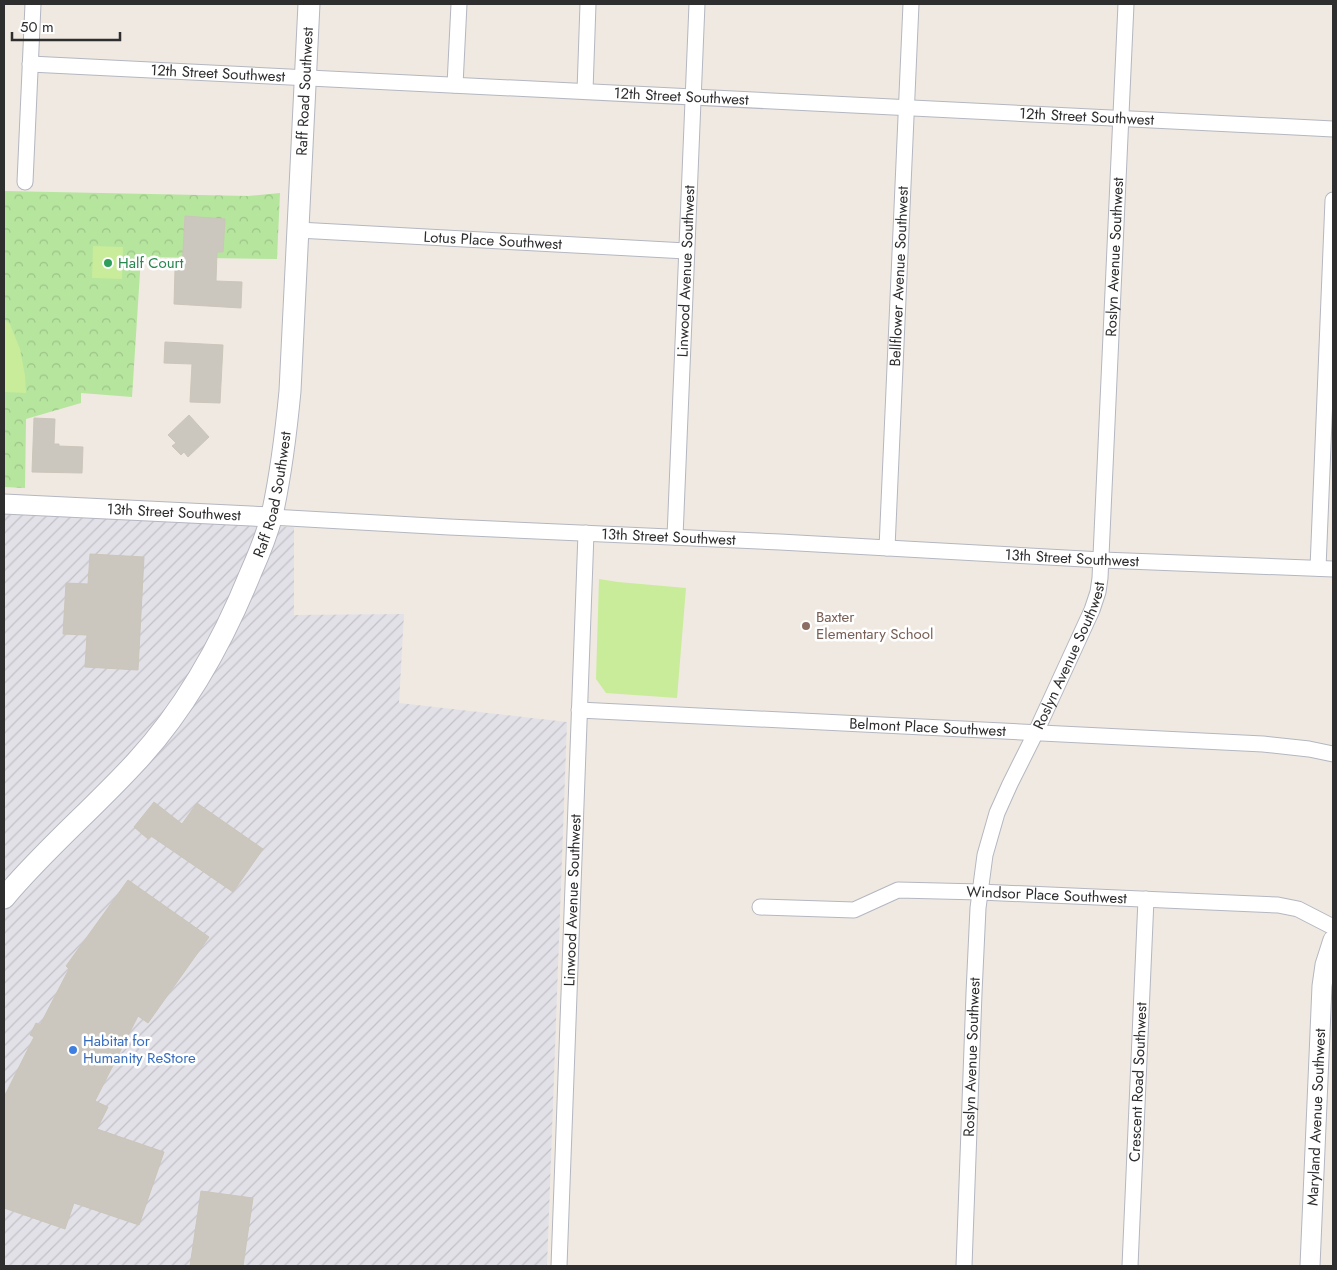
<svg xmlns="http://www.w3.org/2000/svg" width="1337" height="1270" font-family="Jost,sans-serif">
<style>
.industrial{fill:url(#industrial-furrows)}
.forest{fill:url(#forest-crowns)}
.pitch{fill:#c9ec9a}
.building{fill:#cbc7bf;stroke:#cbc5ba}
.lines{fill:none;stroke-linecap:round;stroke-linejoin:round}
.minor-casing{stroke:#b4b7c1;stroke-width:17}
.tertiary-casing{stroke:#b4b7c1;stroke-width:21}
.secondary-casing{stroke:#b4b7c1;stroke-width:23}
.minor{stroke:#fff;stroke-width:15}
.tertiary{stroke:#fff;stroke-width:19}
.secondary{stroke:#fff;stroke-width:21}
.leisure-dot{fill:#2e9e5b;stroke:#fff;stroke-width:2}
.education-dot{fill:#8d6e63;stroke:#fff;stroke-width:2}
.shop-dot{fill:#3f7fe0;stroke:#fff;stroke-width:2}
.labels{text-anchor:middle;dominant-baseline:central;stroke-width:5;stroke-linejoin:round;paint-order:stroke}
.street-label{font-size:15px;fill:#2e2e2e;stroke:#fff}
.leisure-label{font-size:15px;fill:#27864d;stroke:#fff;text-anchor:start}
.education-label{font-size:15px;fill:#785e54;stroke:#fff;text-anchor:start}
.shop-label{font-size:15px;fill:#366cbe;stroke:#fff;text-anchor:start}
</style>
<defs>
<pattern id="industrial-furrows" width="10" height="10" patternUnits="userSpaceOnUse" patternTransform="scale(1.25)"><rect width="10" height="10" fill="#e3e1e8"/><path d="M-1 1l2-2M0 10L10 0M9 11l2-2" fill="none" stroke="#c3c1c7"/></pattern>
<pattern id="forest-crowns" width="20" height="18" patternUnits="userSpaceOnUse" patternTransform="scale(1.25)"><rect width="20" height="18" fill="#b6e59e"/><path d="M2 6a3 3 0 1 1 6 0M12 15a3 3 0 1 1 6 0" fill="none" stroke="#9dc588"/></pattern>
</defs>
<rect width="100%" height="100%" fill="#efe9e1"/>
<path class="industrial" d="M4 514 294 527V615L404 614 399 703 567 722 547 1266H4Z"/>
<path class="forest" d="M4 191 248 196 280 193 277 259 141 257 132 397 81 393V403L26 419 25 488 4 487Z"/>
<path class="pitch" d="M93 246 123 247 122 279 92 278Z
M4 319 10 324 20 349 25 375 26 393 4 392Z
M599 579 618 582 686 588 677 698 606 693 596 679Z"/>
<path class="building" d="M185 216 225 219 223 252H217L216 281 242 282 241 308 174 304 175 270H182Z
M165 342 223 345 220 403 190 402 192 364 164 363Z
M189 415 209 437 188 457 184 452 181 455 172 446 176 443 168 435Z
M34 418 55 419 54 444H59V446L83 447 82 473 32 472Z
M90 554 144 557 138 670 85 667 87 635 63 634 66 583 88 584Z
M154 802 182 824 197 803 263 849 233 892 151 836 148 839 134 827Z
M128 880 209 937 148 1023 138 1016 95 1101 108 1107 97 1129 164 1152 139 1225 74 1203 65 1229 4 1208V1097L34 1037 30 1035 36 1023 40 1025 69 969 66 966Z
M201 1191 253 1198 243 1266H190Z"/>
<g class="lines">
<defs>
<g id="minor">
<path id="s1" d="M30 64 1333 129"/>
<path d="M455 85 459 4"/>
<path d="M585 91 588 4"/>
<path d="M25 182 33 4"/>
<path id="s2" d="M298 230 686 251"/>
<path id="s3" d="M271 517 449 527 780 542 1102 560 1333 569"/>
<path id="s4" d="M675 537 697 4"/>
<path id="s5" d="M887 548 911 4"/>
<path d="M1318 568 1333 200"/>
<path id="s6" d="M579 710 1263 744 1309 749 1333 754"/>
<path id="s7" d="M760 907 854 910 898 890 980 892 1278 905 1298 909 1333 927"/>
<path id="s8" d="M559 1266 586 533"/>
<path id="s9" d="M964 1266 974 993 978 908 985 855 997 813 1010 784 1035 734 1092 610 1098 592 1100 578 1126 4"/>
<path id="s10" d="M1130 1266 1146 899"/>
</g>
<g id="tertiary">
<path id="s11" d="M4 504 271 517"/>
<path id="s12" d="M1310 1266 1322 986 1325 965 1333 940"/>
</g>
<g id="secondary">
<path id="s13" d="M4 898C45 849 93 809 136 762 187 707 223 641 251 572 259 554 267 534 272 515 281 474 286 433 290 391L309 4"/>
</g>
</defs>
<use href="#minor" class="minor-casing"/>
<use href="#tertiary" class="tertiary-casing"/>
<use href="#secondary" class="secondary-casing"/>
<use href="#minor" class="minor"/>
<use href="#tertiary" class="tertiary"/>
<use href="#secondary" class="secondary"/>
</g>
<circle class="leisure-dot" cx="108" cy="263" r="5"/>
<circle class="education-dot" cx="806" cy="626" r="5"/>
<circle class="shop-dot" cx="73" cy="1050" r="5"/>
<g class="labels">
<g class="street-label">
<text stroke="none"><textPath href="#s1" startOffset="188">12th Street Southwest</textPath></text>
<text stroke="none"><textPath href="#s13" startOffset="899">Raff Road Southwest</textPath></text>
<text stroke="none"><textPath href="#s1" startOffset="652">12th Street Southwest</textPath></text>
<text stroke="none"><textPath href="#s1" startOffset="1058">12th Street Southwest</textPath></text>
<text stroke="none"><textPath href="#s2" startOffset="195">Lotus Place Southwest</textPath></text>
<text stroke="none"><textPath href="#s9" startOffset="1034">Roslyn Avenue Southwest</textPath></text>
<text stroke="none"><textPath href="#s4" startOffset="266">Linwood Avenue Southwest</textPath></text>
<text stroke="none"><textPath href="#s5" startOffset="272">Bellflower Avenue Southwest</textPath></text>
<text stroke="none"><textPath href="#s13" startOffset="494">Raff Road Southwest</textPath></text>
<text stroke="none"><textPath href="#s11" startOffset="170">13th Street Southwest</textPath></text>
<text stroke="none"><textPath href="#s3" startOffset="398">13th Street Southwest</textPath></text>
<text stroke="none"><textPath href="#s3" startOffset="802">13th Street Southwest</textPath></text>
<text stroke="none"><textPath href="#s9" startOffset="629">Roslyn Avenue Southwest</textPath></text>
<text stroke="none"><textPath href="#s6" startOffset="349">Belmont Place Southwest</textPath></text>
<text stroke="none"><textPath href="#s7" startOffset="291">Windsor Place Southwest</textPath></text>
<text stroke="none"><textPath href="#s8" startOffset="366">Linwood Avenue Southwest</textPath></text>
<text stroke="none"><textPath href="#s9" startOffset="209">Roslyn Avenue Southwest</textPath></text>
<text stroke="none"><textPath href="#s10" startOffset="184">Crescent Road Southwest</textPath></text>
<text stroke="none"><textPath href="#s12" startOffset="149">Maryland Avenue Southwest</textPath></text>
</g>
<g class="leisure-label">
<text x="118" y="263">Half Court</text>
</g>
<g class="education-label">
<text x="816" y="617">Baxter<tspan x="816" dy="17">Elementary School</tspan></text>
</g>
<g class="shop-label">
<text x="83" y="1041">Habitat for<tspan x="83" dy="17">Humanity ReStore</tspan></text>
</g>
</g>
<rect width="1337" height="1270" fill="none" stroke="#2e2e2e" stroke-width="10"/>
<path d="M12 32v8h108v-8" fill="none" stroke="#2e2e2e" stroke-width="2.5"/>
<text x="20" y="32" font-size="15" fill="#2e2e2e" stroke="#ffffff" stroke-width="4" paint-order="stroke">50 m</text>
</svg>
